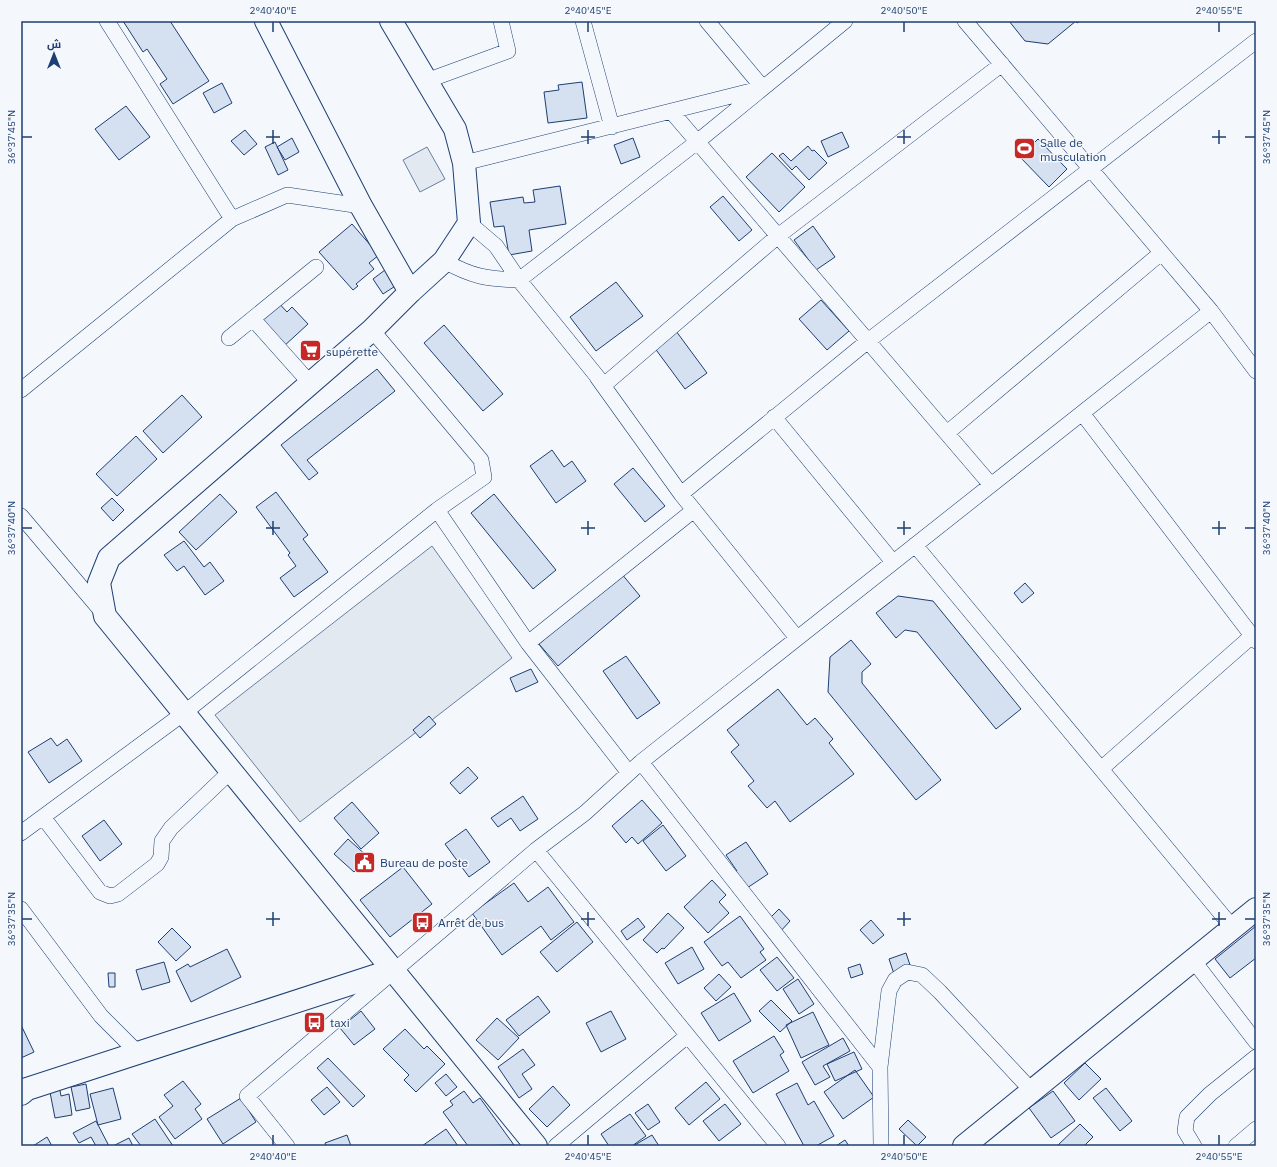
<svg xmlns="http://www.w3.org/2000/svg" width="1277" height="1167" font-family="'IBM Plex Sans',Cairo,sans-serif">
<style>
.green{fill:#e3e9f0;stroke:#687fa3}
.building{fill:#d5e0f0;stroke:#1d3f73}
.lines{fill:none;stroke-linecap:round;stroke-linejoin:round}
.street-casing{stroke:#1d3f73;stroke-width:16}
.secondary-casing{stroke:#1d3f73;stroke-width:24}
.street{stroke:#f4f7fb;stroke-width:15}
.secondary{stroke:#f4f7fb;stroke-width:22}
.ticks{fill:none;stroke:#1d3f73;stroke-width:1.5}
.labels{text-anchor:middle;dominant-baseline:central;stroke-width:3;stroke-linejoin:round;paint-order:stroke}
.poi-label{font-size:12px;fill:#1d3f73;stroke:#f4f7fb;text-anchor:start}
.neatline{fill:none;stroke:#1d3f73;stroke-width:1.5}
.ticks-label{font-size:10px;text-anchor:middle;fill:#1d3f73}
</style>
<rect width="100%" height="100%" fill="#f4f7fb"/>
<path class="green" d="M427 147 445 179 420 192 403 160Z
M432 546 512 658 300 822 215 715Z"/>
<path class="building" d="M123 21H170L209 81 173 104 160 84 167 79 147 49 143 52Z
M1009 21H1080L1077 23 1076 21 1048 44 1025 41Z
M582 82 587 118 548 123 544 92 559 90 558 85Z
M222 83 232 103 214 113 203 93Z
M126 106 150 137 119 160 95 129Z
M245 130 257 144 244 155 231 141Z
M842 132 849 147 828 157 821 141Z
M292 138 299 152 285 160 277 147Z
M633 138 640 157 621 164 614 145Z
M1038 139 1067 169 1049 187 1020 157Z
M275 142 288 170 278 175 265 147Z
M808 146 812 151 814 150 827 163 809 180 796 166 792 170 779 156 783 153 791 161Z
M772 153 805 187 779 212 746 177Z
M560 186 566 224 529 230 532 251 509 255 504 226 494 227 490 202 523 197 524 203 535 202 533 190Z
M723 196 752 230 739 241 710 207Z
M352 224 379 255 369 263 374 269 356 284 358 286 353 290 319 252Z
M813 226 835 257 816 270 794 240Z
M389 267 400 283 383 294 373 279Z
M616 282 643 316 596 351 570 317Z
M276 300 287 312 292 307 308 324 283 347 257 319Z
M821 300 849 331 827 350 799 319Z
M444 325 503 394 483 411 424 343Z
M676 331 707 373 685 389 654 347Z
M377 369 395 391 307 460 318 473 309 480 281 445Z
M182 395 202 417 163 453 143 431Z
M136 436 157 459 117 496 96 474Z
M552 450 564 467 572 461 586 481 556 503 530 466Z
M633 468 665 506 645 522 614 484Z
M276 492 308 535 303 539 328 572 294 597 280 578 296 566 288 555 290 553 256 507Z
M220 494 237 512 196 550 179 532Z
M494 494 556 570 533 589 471 513Z
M112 498 124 510 113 521 101 508Z
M184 541 204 567 210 562 224 581 205 595 184 566 177 571 164 555Z
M621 573 640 596 558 666 539 644Z
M1025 583 1034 593 1022 603 1014 593Z
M898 596 933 601 1021 709 996 729 917 632 905 630 896 638 876 613Z
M851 640 871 664 862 672V683L941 780 916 800 828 692 830 657Z
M626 656 660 703 637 719 603 671Z
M531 669 538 682 516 692 510 678Z
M778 689 807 725 815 718 833 739 829 743 854 774 790 822 775 801 767 808 748 786 754 781 731 752 739 745 727 730Z
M429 716 436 724 420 738 413 730Z
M51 738 57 746 67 739 82 761 49 783 28 752Z
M468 767 478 778 460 794 450 783Z
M523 796 538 819 520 831 511 818 498 827 491 818Z
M642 800 662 823 638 844 632 837 626 843 612 826Z
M352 802 379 833 361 849 334 818Z
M104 820 122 844 100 861 82 836Z
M663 825 686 856 666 871 643 841Z
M466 829 490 862 469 877 445 844Z
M348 839 368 857 354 872 334 854Z
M746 842 768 874 744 890 733 874 737 871 726 855Z
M403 867 432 904 390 937 360 900Z
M712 880 726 895 719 902 729 913 708 933 684 907Z
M514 883 528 902 548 887 574 922 551 940 541 926 502 955 472 913Z
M779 909 790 921 779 933 767 921Z
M668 913 684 928 664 949 662 948 657 953 643 940Z
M740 916 764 949 760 952 766 960 741 978 728 962 722 966 704 942Z
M638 918 645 927 627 940 621 931Z
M871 920 884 935 873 944 860 930Z
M577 922 593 942 557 972 540 952Z
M1256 926V958L1230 978 1215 959Z
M172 928 191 947 176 961 158 942Z
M692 947 704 969 678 984 665 963Z
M227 949 241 977 191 1002 176 971 188 964 190 967Z
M906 953 911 968 894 974 889 959Z
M777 957 794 978 777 991 760 970Z
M164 962 170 982 142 990 136 970Z
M860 964 863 974 851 978 848 968Z
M108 973H115V987H109Z
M719 974 731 987 716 1001 704 988Z
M798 979 814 1004 799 1014 783 989Z
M734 993 751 1021 719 1041 701 1013Z
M538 996 550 1012 519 1036 506 1020Z
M771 1000 792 1021 780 1032 759 1011Z
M361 1011 375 1029 354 1045 340 1028Z
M611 1011 626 1039 601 1052 586 1023Z
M813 1012 829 1045 801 1058 786 1025Z
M497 1018 519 1038 498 1060 476 1040Z
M21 1025 34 1052 21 1058Z
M405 1029 424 1049 427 1046 445 1064 416 1092 404 1080 409 1075 383 1049Z
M774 1036 784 1052 780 1055 789 1071 753 1093 733 1061Z
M843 1038 850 1051 823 1066 830 1077 815 1085 802 1062Z
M523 1049 535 1065 522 1074 532 1089 519 1098 498 1067Z
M854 1052 862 1069 835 1081 827 1064Z
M328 1058 365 1096 353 1107 317 1068Z
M1085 1063 1101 1079 1079 1100 1064 1083Z
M855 1070 874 1097 843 1119 824 1092Z
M446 1074 457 1087 446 1096 435 1083Z
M183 1081 201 1104 195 1109 202 1119 175 1139 159 1117 173 1106 164 1095Z
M706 1082 720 1099 689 1125 675 1108Z
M797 1083 808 1105 814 1101 834 1136 816 1146H804L776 1094Z
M86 1084 90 1108 76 1111 71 1087Z
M59 1085 61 1096 69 1094 72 1115 55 1118 49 1087Z
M553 1086 570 1105 547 1127 529 1109Z
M327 1087 340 1102 324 1115 311 1100Z
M113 1088 121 1119 98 1125 90 1094Z
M1106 1088 1132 1121 1120 1131 1093 1098Z
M464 1091 473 1103 480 1098 514 1145 468 1146 443 1112 453 1105 450 1101Z
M1053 1091 1075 1121 1051 1138 1029 1108Z
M241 1098 256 1122 223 1144 207 1119Z
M648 1104 660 1122 648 1130 635 1113Z
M725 1104 741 1124 719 1141 703 1121Z
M630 1114 646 1136 632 1146H609L601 1134Z
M155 1119 173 1146H141L132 1134Z
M908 1120 926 1137 917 1146 899 1129Z
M96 1121 109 1146H96L91 1137 79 1143 73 1133Z
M1080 1124 1093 1137 1084 1146H1057Z
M446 1129 458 1146H422Z
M347 1135 351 1146H326L325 1143Z
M652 1135 659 1146H633Z
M47 1137 52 1146H33Z
M129 1138 133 1146H113Z
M845 1140 849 1146H836Z"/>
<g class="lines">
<defs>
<path id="street" d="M107 21 232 219 287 195 361 206
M583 21 612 127
M965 21 1211 311 1256 371
M426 81 508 51 501 21
M671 111 991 485
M464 163 763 88 707 21
M469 223 496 246 519 280 604 385 778 236 1002 64
M444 261C473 277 487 279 519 280L697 142 845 21
M253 319 310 383
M372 330 481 460 484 477 437 510 528 643 629 773
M229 338 316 267
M597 377 681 494 797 638
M21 390 232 219
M1082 413 1256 641
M774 417 893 562
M947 433 1161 253
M681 494 868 341 1256 41
M21 516 103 613
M915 545 1233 928
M528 643 694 510
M641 762 880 1067
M1101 769 1252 636
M43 817 100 892 110 896 118 894 157 864 161 857 162 841 171 828 231 771
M21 833 184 713 437 510
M536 850 585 813 641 762 1211 311
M21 909 101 1016 137 1052
M1193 960 1256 1042
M287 1146 247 1096 536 850 778 1146
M556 1146 687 1036
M881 1146 880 1067 889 991 895 980 907 972 922 975 940 992 1032 1091
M1194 1146 1185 1131 1187 1117 1210 1094 1256 1057
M1236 1146 1256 1129"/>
<path id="secondary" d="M266 21 361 206 410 292
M391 21 455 129 464 163 469 223 444 261 410 292 372 330 109 558 99 583 105 616 536 1146
M21 1094 27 1089 393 970
M964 1146 1256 909"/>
</defs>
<use href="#street" class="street-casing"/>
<use href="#secondary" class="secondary-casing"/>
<use href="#street" class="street"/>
<use href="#secondary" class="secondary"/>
</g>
<path class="ticks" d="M273 22V32M588 22V32M904 22V32M1219 22V32M273 130V144M588 130V144M904 130V144M1219 130V144M22 137H32M266 137H280M581 137H595M897 137H911M1212 137H1226M1245 137H1255M273 521V535M588 521V535M904 521V535M1219 521V535M22 528H32M266 528H280M581 528H595M897 528H911M1212 528H1226M1245 528H1255M273 912V926M588 912V926M904 912V926M1219 912V926M22 919H32M266 919H280M581 919H595M897 919H911M1212 919H1226M1245 919H1255M273 1135V1145M588 1135V1145M904 1135V1145M1219 1135V1145"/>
<defs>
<symbol id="stadium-square" viewBox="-11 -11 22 22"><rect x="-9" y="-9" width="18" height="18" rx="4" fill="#c62828" stroke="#f4f7fb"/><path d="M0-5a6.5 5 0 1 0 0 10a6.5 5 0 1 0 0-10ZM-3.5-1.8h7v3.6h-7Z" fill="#fff"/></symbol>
<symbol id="supermarket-square" viewBox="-11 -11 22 22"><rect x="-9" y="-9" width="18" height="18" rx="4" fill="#c62828" stroke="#f4f7fb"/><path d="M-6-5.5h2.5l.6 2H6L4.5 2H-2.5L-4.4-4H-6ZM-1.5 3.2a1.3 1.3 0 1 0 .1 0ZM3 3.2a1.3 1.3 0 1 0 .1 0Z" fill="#fff"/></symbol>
<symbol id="civic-square" viewBox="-11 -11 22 22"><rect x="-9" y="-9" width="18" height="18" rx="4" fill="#c62828" stroke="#f4f7fb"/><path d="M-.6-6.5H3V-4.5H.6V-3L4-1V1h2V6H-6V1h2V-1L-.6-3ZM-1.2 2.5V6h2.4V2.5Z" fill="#fff"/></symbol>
<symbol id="bus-square" viewBox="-11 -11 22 22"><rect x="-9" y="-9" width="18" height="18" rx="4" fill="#c62828" stroke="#f4f7fb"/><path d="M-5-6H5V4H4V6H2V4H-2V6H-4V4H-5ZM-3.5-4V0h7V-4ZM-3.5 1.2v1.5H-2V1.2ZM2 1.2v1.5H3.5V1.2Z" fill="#fff"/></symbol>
</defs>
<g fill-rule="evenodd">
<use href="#stadium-square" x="1012" y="136" width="25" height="25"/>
<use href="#supermarket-square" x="298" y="338" width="25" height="25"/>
<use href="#civic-square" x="352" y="850" width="25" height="25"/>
<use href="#bus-square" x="410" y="910" width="25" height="25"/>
<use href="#bus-square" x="302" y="1010" width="25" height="25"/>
</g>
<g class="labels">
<g class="poi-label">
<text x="1040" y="142">Salle de<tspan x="1040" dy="14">musculation</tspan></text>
<text x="326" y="351">supérette</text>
<text x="380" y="862">Bureau de poste</text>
<text x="438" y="922">Arrêt de bus</text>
<text x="330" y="1022">taxi</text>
</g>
</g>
<rect width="1277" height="1167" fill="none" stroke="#f4f7fb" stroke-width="44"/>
<g transform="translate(54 54)" stroke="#f4f7fb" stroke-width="3" paint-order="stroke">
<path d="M0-3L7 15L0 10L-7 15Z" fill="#1d3f73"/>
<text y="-6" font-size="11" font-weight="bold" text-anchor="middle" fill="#1d3f73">ش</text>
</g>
<rect x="22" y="22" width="1233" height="1123" class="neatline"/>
<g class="ticks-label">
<text x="273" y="14">2°40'40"E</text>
<text x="588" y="14">2°40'45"E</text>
<text x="904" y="14">2°40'50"E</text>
<text x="1219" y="14">2°40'55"E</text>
<text transform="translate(11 137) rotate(-90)" y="4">36°37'45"N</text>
<text transform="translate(1266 137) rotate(-90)" y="4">36°37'45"N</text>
<text transform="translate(11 528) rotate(-90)" y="4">36°37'40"N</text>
<text transform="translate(1266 528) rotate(-90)" y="4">36°37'40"N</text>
<text transform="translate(11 919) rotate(-90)" y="4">36°37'35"N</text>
<text transform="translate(1266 919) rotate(-90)" y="4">36°37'35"N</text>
<text x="273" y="1160">2°40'40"E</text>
<text x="588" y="1160">2°40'45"E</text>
<text x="904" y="1160">2°40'50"E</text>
<text x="1219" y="1160">2°40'55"E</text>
</g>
</svg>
